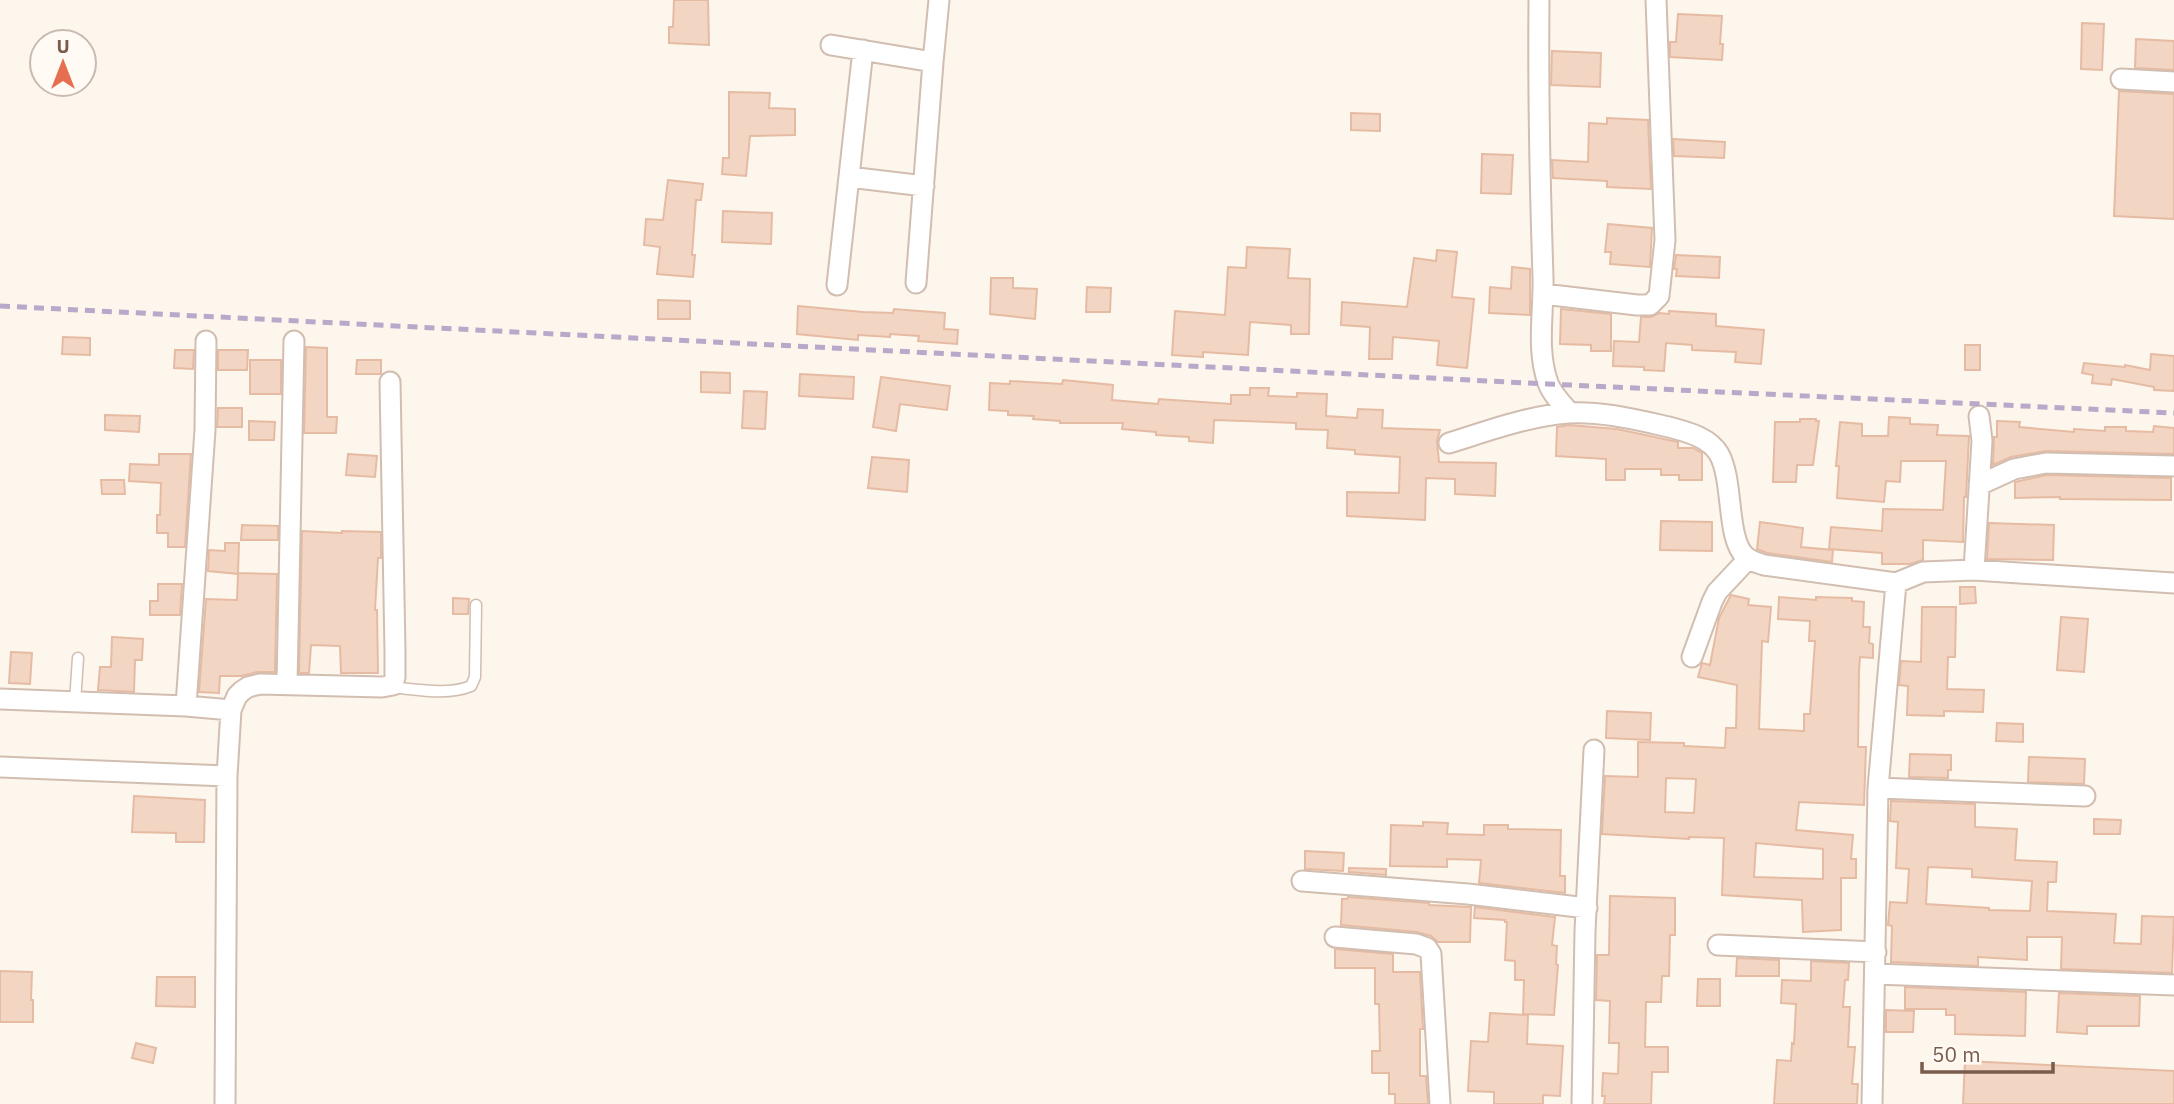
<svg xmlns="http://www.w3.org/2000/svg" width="2174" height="1104" font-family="'IBM Plex Sans',sans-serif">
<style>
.building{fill:#f3d5c3;stroke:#e6bba3;stroke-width:2;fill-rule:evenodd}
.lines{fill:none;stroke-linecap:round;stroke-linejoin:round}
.service-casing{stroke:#d1beb0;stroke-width:13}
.minor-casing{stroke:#d1beb0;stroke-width:23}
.service{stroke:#fff;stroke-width:10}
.minor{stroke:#fff;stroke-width:19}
.rail{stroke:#b9a8c9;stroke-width:5;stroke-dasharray:10 7;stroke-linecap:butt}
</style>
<rect width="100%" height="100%" fill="#fdf6ec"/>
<path class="building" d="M674 0H708L709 45 669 43V27H673Z
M1678 14 1722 16 1720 44H1723L1722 60 1670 57V42H1676Z
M2082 23 2104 24 2102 70 2081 69Z
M2136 39 2174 41V70L2135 68Z
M1552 51 1601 53 1600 87 1551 85Z
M2119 91 2174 94V219L2114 216Z
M729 92 770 93 769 108 795 109V135L750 136 746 176 722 174 723 158H729Z
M1351 113 1380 114V131L1351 130Z
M1607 118 1648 120 1651 189 1607 187V181L1553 178 1552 160 1588 162 1589 123 1607 124Z
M1673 139 1725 142 1724 158 1674 156Z
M1482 154 1513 155 1511 194 1481 193Z
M668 180 703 184 701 200H696L692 255H695L693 277 657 274 660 247 644 245 646 219 663 220Z
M723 211 772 213 771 244 722 242Z
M1608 224 1652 228 1650 267 1610 264 1611 252H1605Z
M1247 247 1290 249 1288 278 1310 279 1309 334H1291V325L1250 322 1248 355 1203 352V357L1172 355 1175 311 1225 315 1228 267 1246 268Z
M1437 250 1457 252 1452 297 1474 299 1467 368 1437 365 1439 341 1393 337 1392 359H1369L1370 327 1341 325 1342 302 1407 307 1414 258 1436 261Z
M1676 255 1720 257 1719 278 1676 276 1677 269H1674Z
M1512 267 1530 269V315L1489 313 1490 287 1511 289Z
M991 278H1013V288L1037 289 1035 319 990 314Z
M1087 287 1111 288 1110 312H1086Z
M658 300 690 301V319H658Z
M798 306 863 312 893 313 894 309 945 313 944 329 958 330 957 344 918 341 919 336 890 334V337L858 335V340L797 334Z
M1561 309 1611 314V351H1591V345L1560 344Z
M1669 311 1716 314V326L1764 330 1761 364 1735 362 1736 352 1692 350V345L1666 343 1664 371 1644 370V367L1613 366 1614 341 1639 342 1641 317H1651L1659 313 1669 314Z
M63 337 90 338V355L62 354Z
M1965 345H1980V370H1965Z
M306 347 327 348V417H337L336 433H304Z
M175 350H194L193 369 174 368Z
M218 350H248L247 370H218Z
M2151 354 2174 356V391L2154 390V387L2112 379 2111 385 2092 383 2093 375 2082 373 2084 363 2125 367V365L2150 370Z
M250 360H281V394H250Z
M357 360H381V374H356Z
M701 372 730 373V393L701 392Z
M800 374 854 377 853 399 799 396Z
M881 377 950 386 947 410 900 404 896 431 873 427Z
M1063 380 1113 385 1112 400 1158 404 1159 399 1231 404V395H1250V388H1269L1268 396 1297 397V393L1327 394 1326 416 1357 418 1358 409 1383 410 1382 428 1440 430 1437 441 1439 462 1496 463 1495 496 1455 494V479L1426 478 1425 520 1347 516V492L1399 493 1400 457 1355 454V450L1327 448 1328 430 1296 429V423L1214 420 1213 443 1189 441V437L1156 435V432L1122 429 1123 423H1060V421L1033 419 1034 416 1008 415V411L989 410 990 383 1010 384V381L1062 384Z
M744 391 767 392 765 429 742 428Z
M218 408H242V427H217Z
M105 415 140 416 139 432 105 430Z
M1889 417 1910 418V424L1938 425 1937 435 1969 436 1966 497H1964L1963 542 1923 540V560L1910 564H1882V553L1829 549 1831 527 1882 531 1883 509 1943 510 1946 461H1901L1900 482 1886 481 1884 502 1837 498 1839 466H1836L1840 422 1862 424V436H1888Z
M1800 419H1816V421H1819L1813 465H1797L1796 482H1773L1775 422H1800Z
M249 421 275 422 274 440H249Z
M1997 421 2020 422 2019 427 2074 432V429L2105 431V427H2126V431L2153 432 2154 426 2174 428V454L2046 451 2011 457 1993 465 1994 437H1997Z
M1569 425 1617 429 1678 442V448H1693L1702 453V480H1679V475H1661V469H1625V480H1606V459L1556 456 1557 427Z
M159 454H191L185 547H168V533H157V515H160L161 483 129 481 130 464 159 465Z
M348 454 377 456 375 477 346 475Z
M872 457 909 460 907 492 868 488Z
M2047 475 2171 478V500L2060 499V497L2015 498V482Z
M101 480H124L125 494H102Z
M1661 521 1712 522V551L1660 550Z
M1760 522 1803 528 1801 547 1833 550 1832 562 1767 553 1757 549Z
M1989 523 2054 525 2053 560 1987 559Z
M242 525 278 526V540H241Z
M302 531 342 533V531L381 532V558H378L375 610H377L378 673H341L340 646 311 645 309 673H299Z
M225 543H239L238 573 277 574 275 672H257L242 676H220L219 693 199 692 206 599 237 600 238 574 208 571 209 550 225 551Z
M158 584H182L180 615H150V601H158Z
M1960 587H1975L1976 603 1960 604Z
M1731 595 1749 599 1748 605 1771 607 1768 642 1762 641 1759 729 1804 731V714H1810L1815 641H1809L1810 621 1778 619 1779 597 1816 600V597L1852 598V601L1864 602 1863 627H1870L1869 643 1873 644V658L1860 657 1859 671 1858 747H1866L1864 805 1799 802 1796 830 1853 835 1851 859H1856V878H1841V930L1803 932 1802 900 1722 895 1724 838 1689 837V839L1602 834 1605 776 1638 777V742L1684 743V746L1725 748 1726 728H1736L1737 685 1698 677 1702 663 1710 665 1719 618ZM1666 778 1696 779 1694 813 1665 812ZM1756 843 1823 849V879L1754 877Z
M453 598 469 599 468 614H453Z
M1922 607H1956L1955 657H1948L1947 689 1984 690 1983 712 1944 711V716L1907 715 1908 686 1899 685 1901 661 1921 662Z
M2061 617 2088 619 2084 672 2057 670Z
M112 637 143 639 142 660H135L134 692 98 690 100 667H111Z
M11 652 32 653 30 684 9 683Z
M1607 711 1651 713 1650 740 1606 738Z
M1997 723 2023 724V742L1996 741Z
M1910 754 1951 755V770H1948V778L1909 777Z
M2029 757 2085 759 2084 784 2028 782Z
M134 796 205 800 204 842H176V833L132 832Z
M1891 801 1975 804V827L2017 829 2015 860 2057 862 2056 882H2048L2047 911 2116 914 2114 943 2141 944 2142 916 2174 917 2172 973 2061 969 2062 937H2027V960L1978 957V966L1891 962 1892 926 1888 925 1890 902 1907 903 1909 869 1896 868 1898 822 1890 821ZM1928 867 1972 869V877L2032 881 2030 911 1989 910V908L1926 904Z
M2094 819 2121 820 2120 834H2094Z
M1423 822 1448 823 1447 834 1484 835V825H1508V829L1561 830 1560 876H1565V893L1479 883 1481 860 1447 859V867L1390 866 1391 825 1423 826Z
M1305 851 1344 853 1343 871 1305 869Z
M1349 868 1386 869V875L1349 872Z
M1610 896 1675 898V935H1670L1669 976H1662L1661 1002H1646L1645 1047H1668V1072H1652L1651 1104H1604L1605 1096H1602L1603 1073 1618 1074 1619 1043H1609L1610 1001 1596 1000 1597 955H1609Z
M1348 897 1429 903V905L1471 907 1470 942H1438L1431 936 1417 932 1341 925 1342 899H1347Z
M1475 907 1555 917 1552 945 1557 946 1556 964 1558 965 1554 1015 1523 1014 1524 980H1515V961L1505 960 1507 922H1505V920L1474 918Z
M1335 949 1393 954V972H1420L1423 1029H1420V1076H1426L1428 1104H1395V1094H1389V1073H1372V1051H1380L1379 1004H1375V968H1335Z
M1737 958 1779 960V976H1736Z
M1811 961 1849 963 1848 980H1845L1843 1007H1850L1848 1047H1855L1852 1084H1858L1857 1104H1774L1777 1060 1791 1061 1792 1043 1794 1044 1796 1004 1781 1003 1782 980 1811 981Z
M0 971 32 972 31 1000H33V1022H0Z
M157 977H195V1007L156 1006Z
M1698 979H1720V1006H1697Z
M1905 987 2026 992 2025 1036 1955 1034V1015H1946V1009H1905Z
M2059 993 2140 996 2139 1026H2087V1034L2057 1032Z
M1886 1010 1914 1011 1913 1032H1886Z
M1490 1013 1528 1015 1527 1044 1563 1046 1560 1096 1543 1095V1104H1494V1092L1468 1091 1471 1041 1488 1042Z
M136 1043 156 1048 153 1063 132 1058Z
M1965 1061 2174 1071V1104H1963Z"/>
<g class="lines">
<defs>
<path id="service" d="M389 687C415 689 447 696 471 686L475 677 476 605
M75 702 78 658"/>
<path id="minor" d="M1539 0C1538 92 1540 185 1543 277 1544 312 1536 349 1548 383 1552 394 1562 404 1570 413
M831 45 933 62 939 0
M2121 79 2174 82
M849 177 924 186
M916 283 933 62
M837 285 863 50
M1543 294 1637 305H1650L1659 296 1665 240 1656 0
M1449 443C1488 431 1528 416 1568 413 1602 411 1637 420 1669 427 1687 432 1709 437 1719 454 1734 481 1726 538 1745 556 1750 561 1758 563 1764 565L1896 583 1923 572 1974 570 2174 583
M1979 485 2014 469 2046 463 2174 466
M1974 570 1982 441 1979 416
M1692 657 1712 602 1717 592 1748 559
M287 684 294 341
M0 699 186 706 231 710
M186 706 205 430 206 341
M0 767 227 776
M1878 788 2085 796
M1302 881 1468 894 1587 908
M1335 937 1416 944 1427 948 1431 954 1440 1104
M1718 945 1876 952
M1875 974 2174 985
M225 1104 227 776 231 710 237 696 242 691 248 687 260 684 382 687 393 685 395 677V651L390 382
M1582 1104 1585 931 1594 750
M1872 1104 1878 788 1896 583"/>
</defs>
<use href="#service" class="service-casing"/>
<use href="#minor" class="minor-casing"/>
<use href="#service" class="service"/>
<use href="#minor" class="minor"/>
<path class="rail" d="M0 306 1548 384 2174 413"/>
</g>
<g transform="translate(63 63)"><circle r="33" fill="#fffaf3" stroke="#cabbb1" stroke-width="2"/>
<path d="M0-5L12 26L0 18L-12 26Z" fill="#e76f51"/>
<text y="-10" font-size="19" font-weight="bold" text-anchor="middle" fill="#7a5c4d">U</text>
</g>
<path d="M1922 1062v10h131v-10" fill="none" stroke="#7a5c4d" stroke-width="3.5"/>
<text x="1932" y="1062" font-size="21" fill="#7a5c4d" stroke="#fffaf3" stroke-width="5" paint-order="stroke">50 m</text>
</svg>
